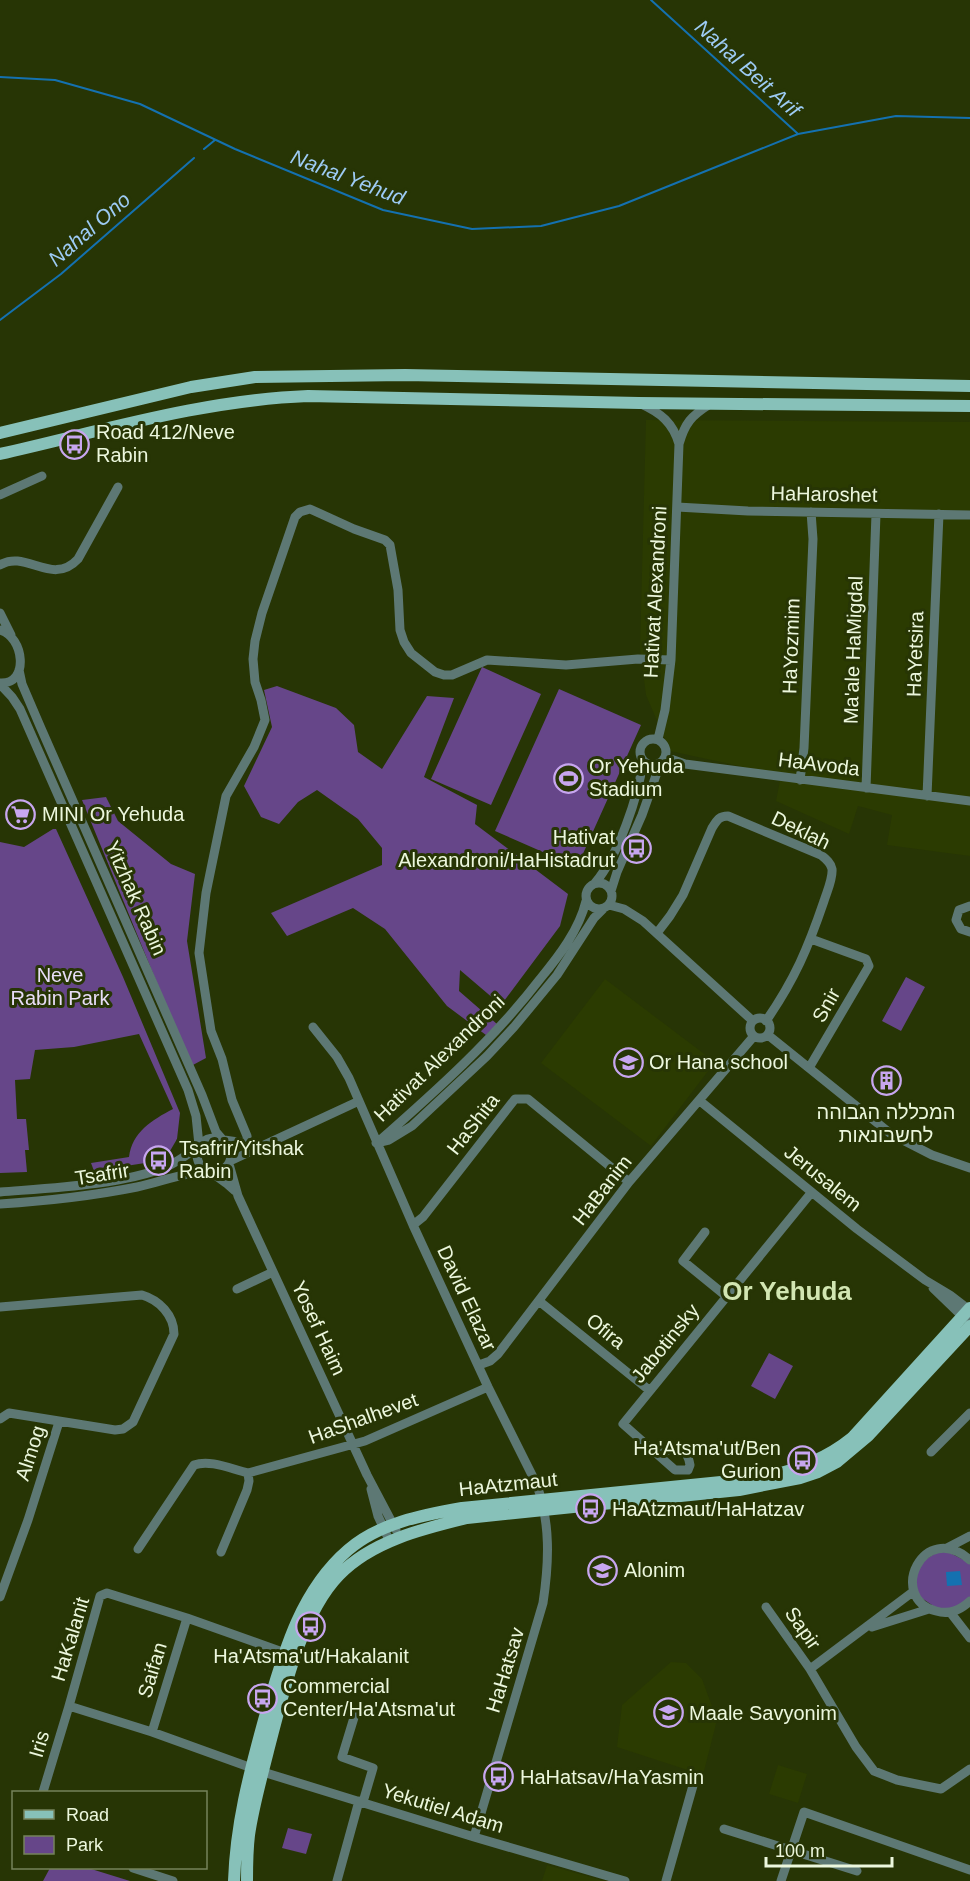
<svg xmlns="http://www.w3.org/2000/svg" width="970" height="1881" font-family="Helvetica,'Noto Sans Hebrew',sans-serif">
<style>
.built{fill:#2b3b01}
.green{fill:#664689}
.water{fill:#1471b0}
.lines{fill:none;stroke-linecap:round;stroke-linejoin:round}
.stream{stroke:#1471b0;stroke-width:2}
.minor{stroke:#5d7874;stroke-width:9}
.major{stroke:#87c1b9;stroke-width:12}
.labels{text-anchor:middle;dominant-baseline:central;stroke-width:6;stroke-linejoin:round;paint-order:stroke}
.poi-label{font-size:20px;fill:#ecf7dd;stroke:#273505;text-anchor:start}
.street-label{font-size:20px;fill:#ecf7dd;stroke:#273505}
.park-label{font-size:20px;fill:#e8ddf7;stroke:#273505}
.water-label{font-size:21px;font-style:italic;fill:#9dcbf4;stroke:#273505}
.district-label{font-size:26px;font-weight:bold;fill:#d2e6b2;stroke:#273505}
</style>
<rect width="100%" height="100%" fill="#273505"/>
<path class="built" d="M646 420 970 422V856L887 845 892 815 858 806 849 834 776 801 781 775 670 751 646 695 640 649Z
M605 979 715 1062 651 1146 541 1063Z
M671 1662 686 1663 702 1679 717 1720 703 1775 617 1747 622 1705Z
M778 1765 807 1774 798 1803 769 1794Z
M547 1865 605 1881H542Z"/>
<path class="green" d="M482 667 541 694 491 805 431 779Z
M277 686 336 708 354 725 358 752 382 769 427 696 454 698 424 777 477 805 475 824 568 894 560 926 501 1005 460 970 459 991 497 1024 486 1035 447 1006 385 929 353 908 287 936 271 913 382 865V848L358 819 317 790 298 802 279 824 261 817 244 786 272 727 264 690Z
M559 689 641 725 577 867 495 831Z
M106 797 118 821 171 864 195 874 187 941 206 1058 191 1066 82 800Z
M53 829H56L123 977 180 1113 177 1139 170 1151 160 1158 145 1163 94 1171 91 1163 129 1157C132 1132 152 1120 173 1109L139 1034 74 1047 35 1050 30 1079 15 1080 17 1119H26L29 1150H25L27 1172 0 1173V842L24 847Z
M906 977 925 987 901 1031 882 1021Z
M769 1353 793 1366 775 1399 751 1386Z
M942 1549 970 1563V1598L961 1607 941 1611 917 1595V1565Z
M288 1828 312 1834 306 1854 282 1848Z
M50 1868H88L130 1881H43Z"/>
<path class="water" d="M960 1571 962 1585 947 1586 946 1572Z"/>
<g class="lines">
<path class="stream" d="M651 0 797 133
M0 77 55 80 140 104 235 149 383 210 472 229 541 226 619 206 798 134 896 116 970 118
M204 149 215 140
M0 320 61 274 194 158"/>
<path class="minor" d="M641 404C661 413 673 423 679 444
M0 495 42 476
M677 507 748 511 970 515
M0 565C26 549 52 587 78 559L118 487
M0 613 11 635
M0 630C24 636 30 685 0 683
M19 670 22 684 40 726 202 1095 216 1132 222 1139
M0 684 12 697 20 709 188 1090 196 1116 199 1145
M640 752a13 13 0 1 1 26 0a13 13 0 1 1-26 0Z
M658 739 665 710 671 660 679 444C685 423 691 416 710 404
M665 757 685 764 970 801
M800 780 804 748 813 539 811 512
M866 788 876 514
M927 796 939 514
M586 896a13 13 0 1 1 26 0a13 13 0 1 1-26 0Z
M595 883C618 856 639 796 643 760
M611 891 617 872 642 815 660 764
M609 905 624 909 643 921 753 1021
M970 906 959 910 956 920 961 929 970 932
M657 933 670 916 683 895 712 828C717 820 719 816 728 816L821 855C826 859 831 863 832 869 833 879 827 891 824 901 808 948 795 979 766 1021
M750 1028a10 10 0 1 1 20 0a10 10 0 1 1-20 0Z
M313 1027 337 1057 349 1078 413 1225 488 1387 536 1483C551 1522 549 1563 543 1603L474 1837
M768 1035 891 1134 932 1155 970 1168
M809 1068 869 966 866 959 811 939
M700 1101 857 1229 925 1280 950 1295 968 1309
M197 1155a17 17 0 1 1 34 0a17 17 0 1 1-34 0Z
M224 1140 252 1144
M378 1142C436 1091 493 1040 540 979 559 956 579 930 586 901
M376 1143 389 1140 412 1126 487 1056 514 1027 557 975 594 918 603 909
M246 1153 248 1144 247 1136 232 1100 222 1059 211 1031 199 953 206 893 226 796 254 747 265 720 261 700 255 682 253 659 255 641 262 613 295 517 300 512 310 509 354 529 385 540 390 545 398 590 400 630 404 642 411 653 435 672 444 675H452L487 660 566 665 638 659 671 660
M230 1161 359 1101
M229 1164 238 1196 367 1475 396 1530
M211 1172 226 1183 235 1191
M0 1192C49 1188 121 1185 166 1167 178 1162 188 1154 198 1147
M0 1204C46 1201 92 1196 137 1187 161 1182 184 1172 209 1171
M413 1225 423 1217 515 1099H528L629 1182
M705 1232 683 1261 726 1296
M933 1288 962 1316 970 1320
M237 1289 273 1272
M539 1301 649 1390
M0 1307 142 1295C159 1300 174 1315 174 1334L133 1422 123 1429 115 1430 9 1413 0 1419
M479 1365 490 1361 498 1354 629 1182 754 1036
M931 1452 970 1413
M660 1455C674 1444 687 1446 690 1465L688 1470H675L623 1424 811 1193
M248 1473 365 1441 488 1387
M371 1489 378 1516 390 1542
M947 1548 970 1536
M138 1549 194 1465C210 1459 231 1469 248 1473L249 1481 247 1490 221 1552
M970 1560C923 1519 887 1598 936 1611 950 1615 960 1610 970 1601
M0 1597 28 1520 59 1422
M766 1607 810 1669 856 1747 874 1771 897 1780 941 1789 970 1769
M950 1612 970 1638
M872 1627 929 1609
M288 1654 187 1618 107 1593 100 1596 69 1706 152 1732 263 1772 474 1837 625 1881
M810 1669 914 1591
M356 1711 342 1757 373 1768 363 1802
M152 1732 187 1618
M43 1792 69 1706
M724 1829 857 1871
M133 1868 173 1881
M337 1881 359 1801
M666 1881 696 1775
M781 1881 804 1812 970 1870"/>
<path class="major" d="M0 433 191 387 255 377 405 375 970 386
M0 454C102 431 203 400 308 396L639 403 970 406
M234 1881C236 1824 249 1775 264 1720 282 1659 298 1593 348 1550 379 1523 423 1515 462 1508L761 1478C795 1471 825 1460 852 1438L970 1308
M247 1881C247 1866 247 1851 249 1835 253 1807 261 1779 268 1751 282 1698 300 1615 339 1575 372 1541 422 1529 467 1518L739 1490 800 1478 818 1472 837 1462 868 1436 970 1326"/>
</g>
<defs>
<symbol id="bus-ring" viewBox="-11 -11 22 22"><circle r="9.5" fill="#273505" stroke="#c7a6ef" stroke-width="1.5"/><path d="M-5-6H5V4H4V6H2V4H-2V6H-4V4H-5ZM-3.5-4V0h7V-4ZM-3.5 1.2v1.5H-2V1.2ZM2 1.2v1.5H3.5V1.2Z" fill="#c7a6ef"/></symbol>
<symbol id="stadium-ring" viewBox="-11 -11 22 22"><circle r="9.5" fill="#273505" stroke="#c7a6ef" stroke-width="1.5"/><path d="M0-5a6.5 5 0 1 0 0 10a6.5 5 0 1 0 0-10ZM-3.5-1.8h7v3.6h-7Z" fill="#c7a6ef"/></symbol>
<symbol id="supermarket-ring" viewBox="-11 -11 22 22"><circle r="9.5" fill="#273505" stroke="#c7a6ef" stroke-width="1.5"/><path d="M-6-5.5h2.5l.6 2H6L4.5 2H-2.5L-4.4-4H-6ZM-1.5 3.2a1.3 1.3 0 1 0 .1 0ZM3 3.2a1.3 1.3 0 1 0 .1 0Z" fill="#c7a6ef"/></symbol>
<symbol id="school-ring" viewBox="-11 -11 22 22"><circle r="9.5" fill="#273505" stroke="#c7a6ef" stroke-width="1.5"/><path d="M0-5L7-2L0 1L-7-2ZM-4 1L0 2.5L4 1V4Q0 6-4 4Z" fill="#c7a6ef"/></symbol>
<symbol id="building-ring" viewBox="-11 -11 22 22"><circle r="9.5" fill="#273505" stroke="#c7a6ef" stroke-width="1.5"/><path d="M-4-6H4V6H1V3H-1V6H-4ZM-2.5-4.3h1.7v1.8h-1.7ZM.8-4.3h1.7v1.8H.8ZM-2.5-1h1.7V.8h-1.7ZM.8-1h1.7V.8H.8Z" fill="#c7a6ef"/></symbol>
</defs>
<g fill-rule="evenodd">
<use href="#bus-ring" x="58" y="428" width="33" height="33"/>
<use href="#stadium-ring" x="552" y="762" width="33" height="33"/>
<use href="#supermarket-ring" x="4" y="798" width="33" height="33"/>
<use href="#bus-ring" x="620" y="832" width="33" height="33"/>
<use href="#school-ring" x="612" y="1046" width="33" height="33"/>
<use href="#building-ring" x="870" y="1064" width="33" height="33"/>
<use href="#bus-ring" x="142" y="1144" width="33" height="33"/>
<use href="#bus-ring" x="786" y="1444" width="33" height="33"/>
<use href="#bus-ring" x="574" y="1492" width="33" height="33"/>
<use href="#school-ring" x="586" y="1554" width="33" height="33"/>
<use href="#bus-ring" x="294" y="1610" width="33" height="33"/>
<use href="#bus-ring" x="246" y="1682" width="33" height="33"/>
<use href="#school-ring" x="652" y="1696" width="33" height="33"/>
<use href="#bus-ring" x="482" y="1760" width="33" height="33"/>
</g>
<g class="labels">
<g class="poi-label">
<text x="96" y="432">Road 412/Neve<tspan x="96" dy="23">Rabin</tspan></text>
<text x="589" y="766">Or Yehuda<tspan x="589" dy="23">Stadium</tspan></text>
<text x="42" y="814">MINI Or Yehuda</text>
<text x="615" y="837" text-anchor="end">Hativat<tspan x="615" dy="23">Alexandroni/HaHistadrut</tspan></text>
<text x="649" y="1062">Or Hana school</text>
<text x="886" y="1112" text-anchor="middle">המכללה הגבוהה<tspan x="886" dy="23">לחשבונאות</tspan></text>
<text x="179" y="1148">Tsafrir/Yitshak<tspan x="179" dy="23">Rabin</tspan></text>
<text x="781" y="1448" text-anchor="end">Ha'Atsma'ut/Ben<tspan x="781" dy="23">Gurion</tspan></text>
<text x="612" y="1509">HaAtzmaut/HaHatzav</text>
<text x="624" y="1570">Alonim</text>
<text x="311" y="1656" text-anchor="middle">Ha'Atsma'ut/Hakalanit</text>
<text x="283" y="1686">Commercial<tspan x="283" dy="23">Center/Ha'Atsma'ut</tspan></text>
<text x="689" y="1713">Maale Savyonim</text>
<text x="520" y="1777">HaHatsav/HaYasmin</text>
</g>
<g class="street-label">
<text transform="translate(824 494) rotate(1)">HaHaroshet</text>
<text transform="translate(655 592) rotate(-87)">Hativat Alexandroni</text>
<text transform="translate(791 646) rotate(-88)">HaYozmim</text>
<text transform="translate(853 650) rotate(-88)">Ma'ale HaMigdal</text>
<text transform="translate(915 654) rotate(-88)">HaYetsira</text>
<text transform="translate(819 764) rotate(7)">HaAvoda</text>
<text transform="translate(801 830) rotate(26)">Deklah</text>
<text transform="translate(136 898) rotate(66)">Yitzhak Rabin</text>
<text transform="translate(826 1005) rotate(-60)">Snir</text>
<text transform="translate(439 1058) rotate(-44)">Hativat Alexandroni</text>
<text transform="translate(473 1124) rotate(-52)">HaShita</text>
<text transform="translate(102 1174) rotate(-9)">Tsafrir</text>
<text transform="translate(823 1178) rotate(39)">Jerusalem</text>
<text transform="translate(602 1190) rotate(-52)">HaBanim</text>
<text transform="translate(467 1298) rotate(65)">David Elazar</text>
<text transform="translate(319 1328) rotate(65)">Yosef Haim</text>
<text transform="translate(606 1331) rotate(39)">Ofira</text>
<text transform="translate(665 1343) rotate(-51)">Jabotinsky</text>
<text transform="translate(363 1418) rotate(-20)">HaShalhevet</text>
<text transform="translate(30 1453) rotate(-72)">Almog</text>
<text transform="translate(508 1484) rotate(-6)">HaAtzmaut</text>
<text transform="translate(803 1628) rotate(55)">Sapir</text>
<text transform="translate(70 1639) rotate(-73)">HaKalanit</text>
<text transform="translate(152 1670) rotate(-73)">Saifan</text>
<text transform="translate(505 1670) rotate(-73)">HaHatsav</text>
<text transform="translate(39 1744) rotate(-74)">Iris</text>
<text transform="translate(443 1808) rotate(17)">Yekutiel Adam</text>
</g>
<g class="park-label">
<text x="60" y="975">Neve<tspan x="60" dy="23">Rabin Park</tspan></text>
</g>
<g class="water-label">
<text transform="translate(748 68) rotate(42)">Nahal Beit Arif</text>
<text transform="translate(348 177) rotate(21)">Nahal Yehud</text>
<text transform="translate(89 229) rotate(-41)">Nahal Ono</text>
</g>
<g class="district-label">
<text x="787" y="1291">Or Yehuda</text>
</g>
</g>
<rect x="12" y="1791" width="195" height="78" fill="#273505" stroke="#76835b" stroke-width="1.5"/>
<rect x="24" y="1810" width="30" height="9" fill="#87c1b9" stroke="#76835b" stroke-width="1.5"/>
<text x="66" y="1821" font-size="18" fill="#ecf7dd">Road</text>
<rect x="24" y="1836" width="30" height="18" fill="#664689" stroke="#76835b" stroke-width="1.5"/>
<text x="66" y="1851" font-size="18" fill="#ecf7dd">Park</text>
<path d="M766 1857v9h126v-9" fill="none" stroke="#ecf7dd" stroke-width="3"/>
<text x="775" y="1857" font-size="18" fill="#ecf7dd" stroke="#273505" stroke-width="4.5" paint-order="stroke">100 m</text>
</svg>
